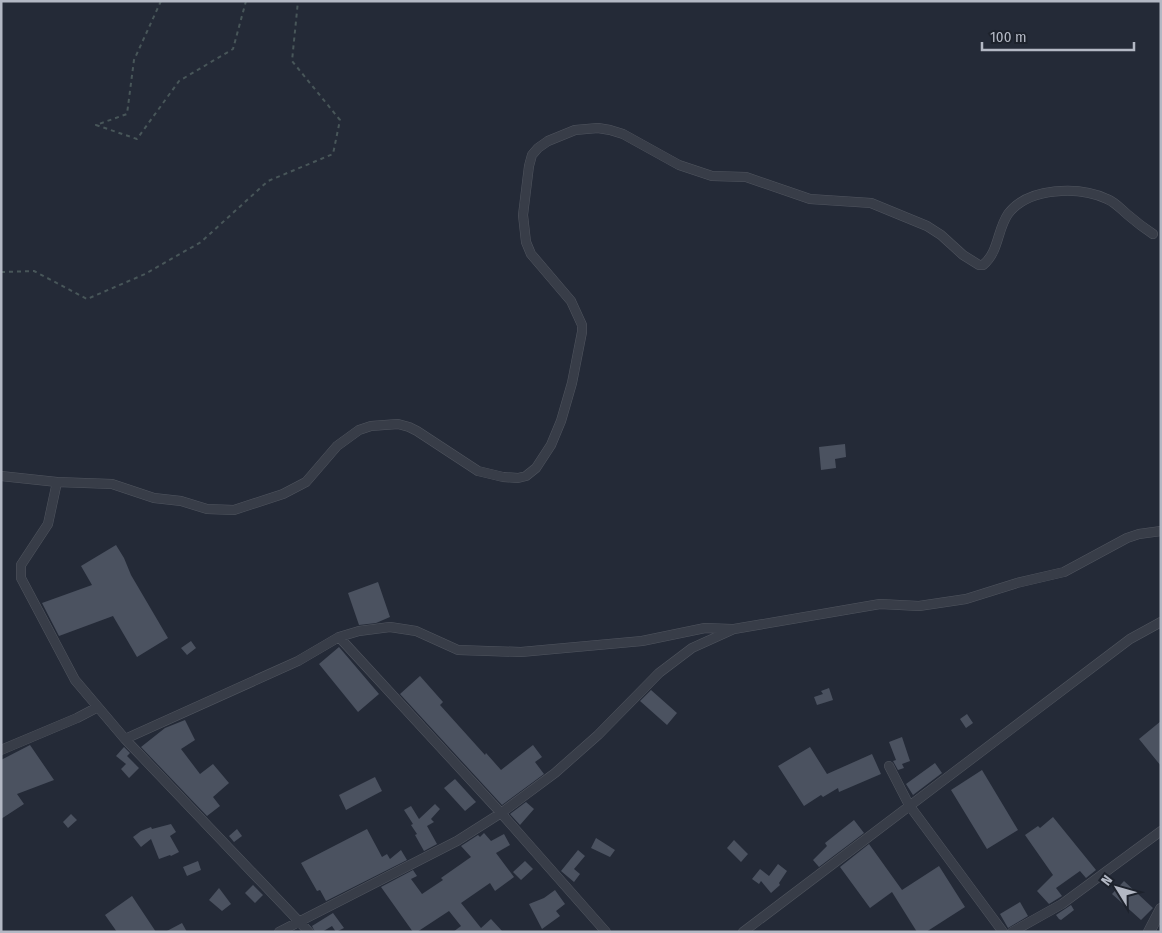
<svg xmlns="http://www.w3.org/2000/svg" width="1162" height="933" font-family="'Fira Sans Condensed',sans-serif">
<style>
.building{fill:#4b5260}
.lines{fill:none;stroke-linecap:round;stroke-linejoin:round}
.minor-casing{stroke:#50555f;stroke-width:10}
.tertiary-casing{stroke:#50555f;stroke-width:12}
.path{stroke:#485659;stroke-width:2;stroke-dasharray:4 4;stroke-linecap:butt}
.minor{stroke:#383d48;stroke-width:9}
.tertiary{stroke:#383d48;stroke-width:11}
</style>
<rect width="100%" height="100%" fill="#242a37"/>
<path class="building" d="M845 444 846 457 835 459 836 468 821 470 819 447Z
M116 545 124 558 131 575 168 638 137 657 113 616 59 636 42 603 92 585 81 566Z
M378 582 390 617 376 623 359 625 348 593Z
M191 641 196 648 187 655 181 648Z
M339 647 379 694 358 712 319 664Z
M420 676 443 702 440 705 485 755 486 753 501 770 533 745 542 757 535 762 544 774 502 805 400 694Z
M829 688 833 700 817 705 814 697 823 694 821 691Z
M651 690 677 713 667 725 640 701Z
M967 714 973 723 966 728 960 719Z
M185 720 195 740 181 749 200 774 213 764 229 783 213 797 220 806 207 816 141 747 165 728Z
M1161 721V766L1139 739Z
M902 737 910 761 902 764 904 768 898 770 893 761 896 760 889 742Z
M30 745 54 780 17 794 24 804 1 819V760Z
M124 747 130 753 127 756 139 768 129 778 121 769 126 764 116 756Z
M810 747 827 774 872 754 881 774 839 792 838 788 823 797 821 795 804 806 778 766Z
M935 763 942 773 913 795 906 784Z
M982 770 1018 830 987 849 951 790Z
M375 777 382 791 346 810 339 795Z
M455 779 476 802 465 811 444 788Z
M526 802 534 809 520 825 510 814Z
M435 804 440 809 431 819 434 822 427 826 437 844 424 851 415 835 417 834 411 825 413 824 404 810 411 806 419 819Z
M71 814 77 820 68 828 63 822Z
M1053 817 1096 870 1086 878 1080 871 1056 888 1062 896 1049 904 1037 891 1053 875 1025 835 1038 826 1040 828Z
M854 820 864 833 819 867 813 860 827 846 825 843Z
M171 824 176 832 170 836 179 852 171 856 170 855 159 859 151 839 141 847 133 837 141 831 151 827 152 829Z
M237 829 242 836 234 842 229 836Z
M367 829 382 857 387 854 390 859 401 850 407 860 326 901 320 890 317 891 301 863Z
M484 833 491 841 504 834 510 845 496 853 514 877 495 891 490 883 461 903 481 928 491 919 503 932H453L461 926 449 911 417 932H413L381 887 413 870 417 876 411 879 422 894 443 880 441 878 471 857 461 846 478 835 480 837Z
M596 838 615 850 610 857 591 848Z
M734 840 748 854 741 862 727 848Z
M869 844 902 890 939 866 965 907 926 932H917L892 892 870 908 840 867Z
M578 850 585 856 574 869 580 874 574 882 561 871Z
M198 861 201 870 187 876 183 867Z
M525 861 533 869 521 880 513 872Z
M778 864 787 871 779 883 780 885 771 893 761 881 759 884 752 879 760 869 769 876Z
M1124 881 1153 908 1141 920 1112 894Z
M253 885 263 895 255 903 245 893Z
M219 888 231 904 222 911 209 900Z
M555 890 565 904 556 911 560 916 542 929 529 904 544 898Z
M132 896 156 932H117L105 915Z
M1020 902 1028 916 1008 928 1000 914Z
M1071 905 1074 910 1061 920 1059 919 1056 915Z
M333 913 344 928 336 932 332 926 322 932H315L312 926Z
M182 923 187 932H165Z"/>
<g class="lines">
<defs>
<path id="minor" d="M1 476 57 482
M339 637 501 813 606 932
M125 739 298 661 339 637 359 631 390 627 416 631 458 650 521 652 642 641 705 628 732 629
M1 750 77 718 98 707
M889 766 909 805 1003 932
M279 932 457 841 501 813 555 773 598 735 659 673 692 648 734 629 880 604 919 606 966 599 1017 583 1064 572 1127 538 1139 534 1161 531
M309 932 125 739 75 680 21 578V565L48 524 57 482 112 484 154 498 181 501 207 509 234 510 283 494 306 482 337 446 359 430 371 426 398 424 409 427 417 431 478 471 503 477 518 478 526 476 536 468 551 445 561 421 572 383 582 332V325L571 301 531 254 526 242 523 215 529 166 532 155 538 148 548 141 575 130 598 128 610 130 623 134 679 165 712 176 746 177 810 199 871 203 927 226 941 235 963 255 979 265H983C999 252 997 230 1008 214 1028 187 1079 186 1107 199 1115 202 1122 210 1128 215 1136 222 1144 228 1153 234
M743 932 1130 639 1161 622
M1012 932 1062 904 1161 831"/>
<path id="tertiary" d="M1149 932 1161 909"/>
</defs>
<use href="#minor" class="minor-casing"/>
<use href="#tertiary" class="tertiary-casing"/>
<path class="path" d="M161 1 134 60 127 114 96 125 137 139 179 81 233 49 246 1
M1 272 34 271 87 299 145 274 201 242 268 181 333 154 340 120 292 61 298 1"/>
<use href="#minor" class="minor"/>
<use href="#tertiary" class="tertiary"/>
</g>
<rect width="1162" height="933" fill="none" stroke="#b3b8c4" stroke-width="5"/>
<g transform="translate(1117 888) rotate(307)" stroke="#1d222c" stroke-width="4" paint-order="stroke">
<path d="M0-4L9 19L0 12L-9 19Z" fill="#b3b8c4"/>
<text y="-8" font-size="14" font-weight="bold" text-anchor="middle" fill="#b3b8c4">N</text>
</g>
<path d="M982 42v8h152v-8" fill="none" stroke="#b3b8c4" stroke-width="2.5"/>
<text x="990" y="42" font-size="15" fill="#b3b8c4" stroke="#1d222c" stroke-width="4" paint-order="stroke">100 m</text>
</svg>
